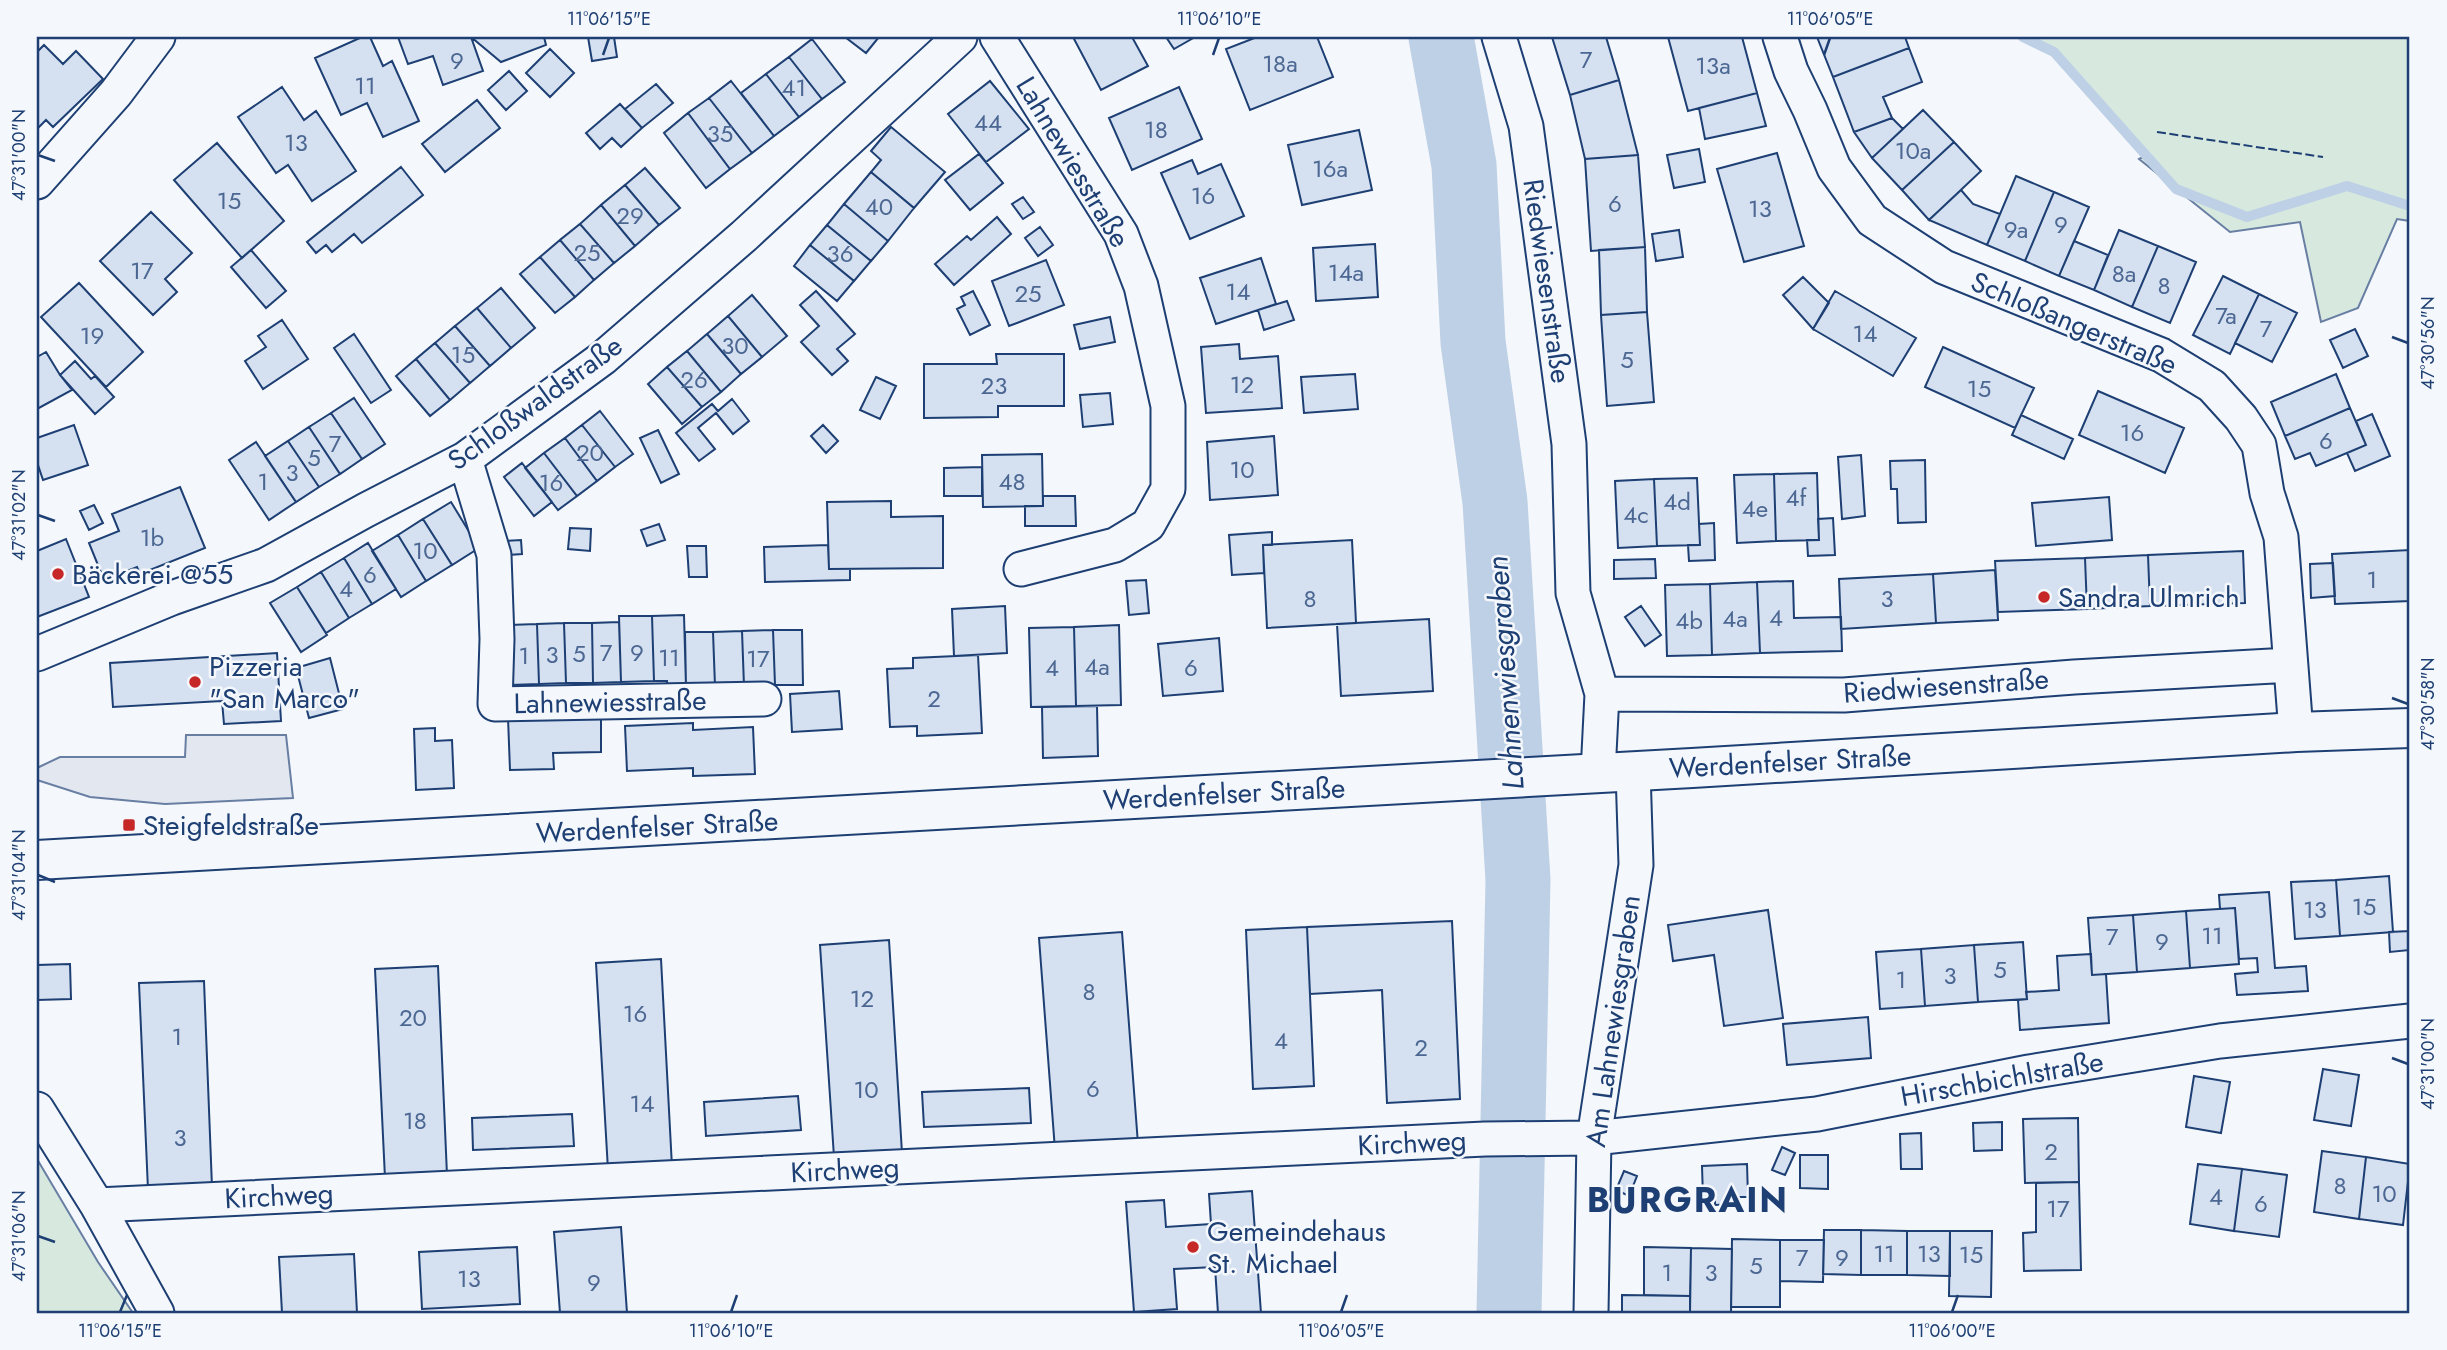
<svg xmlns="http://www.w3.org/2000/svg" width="2447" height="1350" font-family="Jost,sans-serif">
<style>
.green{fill:#d7e8df;stroke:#687fa3;stroke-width:2}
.parking{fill:#e3e8f0;stroke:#687fa3;stroke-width:2}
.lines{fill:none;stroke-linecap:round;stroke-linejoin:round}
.stream{stroke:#bed0e5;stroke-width:10}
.river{stroke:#bed0e5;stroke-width:65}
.building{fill:#d5e0f0;stroke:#1d3f73;stroke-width:2}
.street-casing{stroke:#1d3f73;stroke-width:37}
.secondary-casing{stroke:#1d3f73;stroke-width:42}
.street{stroke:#f4f7fb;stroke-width:33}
.secondary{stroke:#f4f7fb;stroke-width:38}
.fence{stroke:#1d3f73;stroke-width:2;stroke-dasharray:9 3.5;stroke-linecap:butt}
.ticks{fill:none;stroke:#1d3f73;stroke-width:2.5}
.poi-dot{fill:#c62828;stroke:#f4f7fb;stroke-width:2.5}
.labels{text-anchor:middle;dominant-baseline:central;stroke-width:5;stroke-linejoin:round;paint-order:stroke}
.number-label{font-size:24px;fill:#4b6792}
.street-label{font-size:28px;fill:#1d3f73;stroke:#f4f7fb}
.poi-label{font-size:28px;fill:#1d3f73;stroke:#f4f7fb;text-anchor:start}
.water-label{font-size:30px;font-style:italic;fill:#1d3f73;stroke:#f4f7fb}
.district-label{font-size:35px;font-weight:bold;letter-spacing:2px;fill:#1d3f73;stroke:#f4f7fb}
.neatline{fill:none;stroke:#1d3f73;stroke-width:2.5}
.ticks-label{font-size:18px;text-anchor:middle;fill:#1d3f73}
</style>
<rect width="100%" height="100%" fill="#f4f7fb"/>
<path class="green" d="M2028 37H2410V221L2397 219 2358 308 2321 322 2300 222 2230 232 2139 159 2147 155 2055 50Z
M37 1159 98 1262 133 1313H37Z"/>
<path class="parking" d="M186 735H286L293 798 165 804 90 797 37 780V768L60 757H185Z"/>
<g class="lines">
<path class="stream" d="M2023 37 2054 52 2176 189 2247 217 2347 186 2410 206"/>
<path class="river" d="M1441 37 1464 165 1473 342 1495 502 1518 880 1509 1313"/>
</g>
<path class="building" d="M362 37H370L383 66 392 61 419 121 383 137 367 103 341 115 315 58Z
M398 37H471L483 71 443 85 433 56 408 64Z
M471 37H544L546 45 501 62Z
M588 37H614L617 57 592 61Z
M845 37H879L866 53Z
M1073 37H1132L1148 66 1101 90Z
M1166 37H1195L1174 49Z
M1257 37H1317L1333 77 1250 110 1226 49Z
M1552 37H1606L1619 80 1570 95Z
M1668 37H1742L1757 93 1688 111Z
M1817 37H1905L1909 48 1833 77Z
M812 39 845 82 822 99 789 57Z
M44 45 63 64 76 51 103 79 53 127 46 120 37 129V52Z
M1909 48 1922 82 1883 97 1892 118 1854 132 1833 77Z
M550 49 574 73 550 97 526 73Z
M789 57 822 99 799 117 766 74Z
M509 71 527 91 506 110 488 90Z
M766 74 799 117 774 136 741 93Z
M1619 80 1638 155 1585 159 1570 95Z
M731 81 774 136 752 153 709 98Z
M990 81 1029 129 986 162 948 114Z
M656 84 673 103 642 128 625 109Z
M282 87 304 120 316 111 356 171 312 201 288 165 276 173 238 117Z
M1179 87 1202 139 1132 170 1109 118Z
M1757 93 1766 126 1705 139 1699 108Z
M709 98 752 153 730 169 688 113Z
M477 100 500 128 445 172 422 144Z
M620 104 642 128 621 147 612 138 600 149 586 133Z
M1923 110 1954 142 1902 190 1872 158Z
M688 113 730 169 706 188 664 133Z
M1892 118 1903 129 1872 158 1854 132Z
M891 127 945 172 914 208 871 172 881 160 871 151Z
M1359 130 1372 190 1302 205 1288 145Z
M1954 142 1981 171 1929 220 1902 190Z
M217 143 284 221 242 258 174 180Z
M1699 149 1705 182 1674 188 1667 155Z
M1777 153 1804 246 1744 262 1717 169Z
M979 154 1003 183 970 210 945 180Z
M1638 155 1645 247 1591 251 1585 159Z
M1192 160 1198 174 1221 164 1244 216 1190 239 1161 173Z
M401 167 423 195 362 243 354 234 332 252 326 245 316 253 307 242Z
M645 168 680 208 659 225 625 185Z
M871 172 914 208 888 241 844 204Z
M2016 176 2054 192 2025 261 1987 245Z
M625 185 659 225 635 246 601 205Z
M1961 190 1973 204 2000 214 1987 245 1929 220Z
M2054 192 2089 207 2059 276 2025 261Z
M1023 197 1034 212 1023 219 1012 204Z
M844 204 888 241 871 261 827 225Z
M601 205 635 246 614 263 580 224Z
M151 212 192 253 165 279 177 292 153 315 100 261Z
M997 217 1011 234 954 285 935 264 967 236 971 240Z
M580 224 614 263 594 280 560 240Z
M827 225 871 261 854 281 810 245Z
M1040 227 1053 245 1038 256 1025 238Z
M1679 230 1683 257 1656 261 1652 234Z
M2119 230 2158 246 2132 307 2094 290Z
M560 240 594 280 575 297 540 257Z
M2074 241 2108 255 2094 290 2059 276Z
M1375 244 1378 297 1316 301 1313 248Z
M810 245 854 281 837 301 794 266Z
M2158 246 2196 262 2170 323 2132 307Z
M1645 247 1647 312 1601 315 1599 250Z
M251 250 286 291 266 308 231 267Z
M540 257 575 297 555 313 520 274Z
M1261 258 1276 304 1216 324 1200 278Z
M1046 260 1064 305 1009 326 992 281Z
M2223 276 2259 294 2230 354 2193 335Z
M1803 277 1829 303 1813 329 1783 295Z
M79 283 143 352 106 387 41 317Z
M501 288 535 328 511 348 477 308Z
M816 291 855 334 837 349 848 361 832 375 801 342 819 326 800 305Z
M973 291 990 325 970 335 957 309 965 305 961 297Z
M1835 291 1916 338 1893 376 1813 329Z
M2259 294 2297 313 2272 362 2235 343Z
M752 295 787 336 762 357 728 316Z
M1287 301 1294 320 1264 330 1258 310Z
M477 308 511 348 490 366 455 326Z
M1647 312 1654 402 1607 406 1601 315Z
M728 316 762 357 741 374 707 334Z
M1110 317 1115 342 1080 349 1074 325Z
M282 320 308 359 263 389 245 361 266 347 258 336Z
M455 326 490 366 470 383 435 343Z
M2355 329 2368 356 2343 368 2330 340Z
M354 334 391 390 371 403 334 348Z
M707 334 741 374 721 392 687 351Z
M435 343 470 383 450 400 416 359Z
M1239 344 1240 359 1278 356 1282 408 1206 413 1201 347Z
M1943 347 2034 388 2015 428 1925 387Z
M687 351 721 392 702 407 667 367Z
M46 352 60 375 72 390 37 409V357Z
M996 354H1064V406H998V417L924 418V364H997Z
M416 359 450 400 430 416 396 376Z
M75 361 91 379 95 376 114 397 95 414 60 375Z
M667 367 702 407 682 424 648 384Z
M1355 374 1358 409 1304 413 1301 377Z
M2336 374 2350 408 2285 436 2271 402Z
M876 377 896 386 880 419 860 410Z
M2098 391 2184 428 2165 473 2079 435Z
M1110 393 1113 424 1083 427 1080 395Z
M354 398 385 444 362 459 331 413Z
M732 399 749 421 733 434 716 413 698 428 715 449 699 461 676 433 712 404 718 411Z
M2350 408 2366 445 2316 466 2310 453 2295 459 2285 436Z
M600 411 633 454 615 467 582 425Z
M331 413 362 459 340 474 309 427Z
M2372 414 2390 456 2355 471 2347 453 2366 445 2356 421Z
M2021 415 2073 439 2064 459 2012 435Z
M74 425 88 465 43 480 37 462V438Z
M582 425 615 467 597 481 565 438Z
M823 425 838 441 826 453 811 436Z
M309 427 340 474 319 487 288 441Z
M658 430 679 474 661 483 640 438Z
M1274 436 1278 495 1210 500 1207 442Z
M565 438 597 481 577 496 544 453Z
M288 441 319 487 296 502 265 456Z
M256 442 296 502 269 520 229 460Z
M544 453 577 496 558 510 525 468Z
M1042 454 1043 506 983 507 982 455Z
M1861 455 1865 516 1842 519 1838 457Z
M1925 460 1926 522 1898 523 1897 489H1891L1890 461Z
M522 463 552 502 534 516 504 477Z
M982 467V496H944V468Z
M1817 473 1819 540 1776 541 1774 474Z
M1774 474 1776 541 1737 543 1734 475Z
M1697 478 1700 545 1657 546 1654 479Z
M1654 479 1657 546 1618 548 1615 481Z
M180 487 205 548 140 574 137 567 104 580 89 543 119 531 112 514Z
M1043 496H1075L1076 526H1025V506H1043Z
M2109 497 2112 540 2036 546 2032 503Z
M891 501V517L943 516V568L829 569 827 502Z
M451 502 479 548 452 565 423 519Z
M94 505 103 523 89 530 80 511Z
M1833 518 1835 555 1808 556 1807 540H1819L1818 519Z
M423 519 452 565 426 581 398 535Z
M1714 523 1715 560 1689 561 1688 545H1700L1699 524Z
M659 524 665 540 647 546 641 530Z
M570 528 591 529 590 551 568 549Z
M1272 532V545H1263L1264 573 1232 575 1229 535Z
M398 535 426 581 401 597 372 551Z
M66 539 89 597 37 617V551Z
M521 540 522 554 508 555 506 541Z
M1352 540 1356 623 1267 628 1263 545Z
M368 543 396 589 372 604 344 558Z
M828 545 829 569H850V580L765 582 764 547Z
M687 546H706L707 577H689Z
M2410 550V601L2335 604 2332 554Z
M2243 551 2245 603 2150 606 2148 555Z
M2148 555 2150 606 2087 609 2085 558Z
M344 558 372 604 349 618 321 572Z
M2085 558 2087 609 1998 612 1995 561Z
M1655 559 1656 578 1614 579V560Z
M2333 563 2335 596 2311 598 2310 564Z
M1995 570 1998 620 1936 623 1933 574Z
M321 572 349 618 326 633 297 587Z
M1933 574 1936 623 1841 629 1839 579Z
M1146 580 1149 613 1129 615 1126 581Z
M1793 581 1794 618 1841 617 1842 651 1760 653 1757 582Z
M1757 582 1760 653 1712 655 1710 584Z
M1710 584 1712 655 1667 656 1665 585Z
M297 587 327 635 301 652 270 603Z
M1005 606 1007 653 954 656 952 609Z
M1641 606 1661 635 1645 646 1625 617Z
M684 615 686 687H667V681H654L652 616Z
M619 616H652L654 681 621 682Z
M1429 619 1433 691 1341 696 1337 624Z
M619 622 621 682 593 683 592 623Z
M564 623 566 683 539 684 537 624Z
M564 623H592L593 683H566Z
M537 624 539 684 510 685 508 625Z
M1119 625 1121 705 1076 706 1074 627Z
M1074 627 1076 706 1031 707 1029 628Z
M773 630H802L803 685H775Z
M773 630 775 685 744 686 742 631Z
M742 631 744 686H715L713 632Z
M685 632H713L715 686 686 687Z
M1219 638 1223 691 1163 696 1158 644Z
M277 653 281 721 224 724 222 701 113 707 110 663Z
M978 655 982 733 917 736V726L890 727 887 669 913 668V658Z
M330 658 343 709 309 718 296 668Z
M839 691 842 729 792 732 790 694Z
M1097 706 1098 756 1043 758 1042 707Z
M601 716V752L553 753 554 769 510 770 508 718Z
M693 723V730L753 727 755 774 693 776V768L627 771 625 726Z
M435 728V741L452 740 454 788 416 790 414 729Z
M2389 876 2393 932 2340 936 2336 880Z
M2336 880 2340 936 2295 939 2291 882Z
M2269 892 2275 968 2306 966 2308 991 2237 995 2235 974 2258 972 2257 958 2239 959 2235 908 2220 909 2219 895Z
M2235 908 2239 964 2190 968 2186 911Z
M1768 910 1783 1018 1724 1026 1714 955 1673 961 1668 925Z
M2186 911 2190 968 2137 972 2133 915Z
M2133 915 2137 972 2092 975 2088 918Z
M1452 921 1460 1099 1387 1103 1382 990 1310 994 1307 927Z
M1307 927 1314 1086 1253 1089 1246 930Z
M2410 931V962L2409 950 2390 952 2389 932Z
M1122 932 1138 1144 1055 1150 1039 938Z
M889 940 902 1153 834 1157 820 945Z
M2023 942 2027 999 1978 1002 1974 945Z
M1974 945 1978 1002 1925 1006 1921 949Z
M1921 949 1925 1006 1880 1009 1876 952Z
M2091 954 2092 975 2106 974 2109 1023 2020 1030 2018 1000 2027 999 2026 992 2059 990 2057 956Z
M661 959 672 1167 608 1170 596 963Z
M70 964 71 999 37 1000V965Z
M438 966 447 1175 385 1178 375 969Z
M204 981 212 1187 148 1190 139 983Z
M1868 1017 1871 1058 1787 1065 1783 1024Z
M2323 1069 2359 1075 2351 1126 2314 1120Z
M2194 1076 2230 1082 2221 1133 2186 1127Z
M1029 1088 1031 1123 924 1127 922 1092Z
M798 1096 801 1130 706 1136 704 1102Z
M572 1114 574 1146 473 1150 472 1118Z
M2078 1118 2079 1182 2025 1183 2023 1119Z
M2002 1122V1150L1974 1151 1973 1123Z
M1921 1133 1922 1169H1901L1900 1134Z
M1782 1147 1795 1153 1785 1175 1772 1170Z
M2322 1151 2366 1157 2359 1219 2314 1212Z
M1800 1155H1828V1189L1800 1188Z
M2366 1157 2410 1164 2403 1225 2359 1219Z
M1747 1164 1748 1197H1734L1735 1204 1715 1205V1197L1703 1198 1702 1166Z
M2198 1164 2242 1169 2234 1231 2190 1224Z
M2242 1169 2287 1175 2279 1237 2234 1231Z
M1624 1171 1637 1176 1629 1196 1616 1190Z
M2079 1182 2081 1270 2024 1271 2023 1233 2036 1232V1183Z
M1252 1191 1261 1313H1218L1215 1267 1174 1269 1177 1309 1134 1312 1126 1202 1164 1200 1166 1227 1211 1224 1209 1194Z
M621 1227 627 1313H560L554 1232Z
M1824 1230H1861V1275L1823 1274Z
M1861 1230 1907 1231V1275H1861Z
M1907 1231H1950V1276L1907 1275Z
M1950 1231H1992L1991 1297 1949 1296Z
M1732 1239 1780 1240V1307H1731Z
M1780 1240H1824L1823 1282 1780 1281Z
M517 1247 520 1304 422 1309 419 1252Z
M1644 1247 1691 1248 1690 1296 1644 1295Z
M1691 1248 1732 1249 1731 1313H1690Z
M354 1254 357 1313H282L279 1257Z
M1622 1295 1690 1296V1313H1622Z"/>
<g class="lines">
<defs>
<path id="street" d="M997 37 1121 234 1141 286 1168 406V489L1148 525 1115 545 1021 569
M1499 37 1526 126 1569 444 1573 593 1602 694 1598 773
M1780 37 1791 71 1810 110 1834 168 1872 220 1944 267 2161 355 2212 386 2241 418 2259 445 2267 493 2281 537 2296 732
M37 182 116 93 158 37
M465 459 494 555 497 639 495 704 764 699
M37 654 172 598 266 565 366 510 465 459 603 358 744 236 960 37
M1602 694 1844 695 2074 677 2290 665
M37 1109 97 1205 157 1313
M97 1205 1485 1139 1594 1138 1817 1114 2029 1072 2220 1041 2410 1021
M1591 1313 1594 1138 1636 865 1633 771"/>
<path id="secondary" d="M37 860 1692 768 2296 732 2410 728"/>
</defs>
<use href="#street" class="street-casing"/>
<use href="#secondary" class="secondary-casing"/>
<use href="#street" class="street"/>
<use href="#secondary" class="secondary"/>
<path class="fence" d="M2157 132 2323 157"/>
</g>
<path class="ticks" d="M603 55 609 38M1213 55 1219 38M1824 55 1830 38M38 155 55 161M2392 337 2408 343M38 515 55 521M2392 698 2408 704M38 875 55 882M2392 1058 2408 1064M38 1236 55 1242M120 1312 127 1295M731 1312 737 1295M1341 1312 1347 1295M1952 1312 1958 1295"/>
<g class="poi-dot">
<circle cx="58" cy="574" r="7"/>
<circle cx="2044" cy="597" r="7"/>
<circle cx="195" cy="682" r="7"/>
<rect x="122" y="818" width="14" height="14" rx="3.5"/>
<circle cx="1193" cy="1247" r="7"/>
</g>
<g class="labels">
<g class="number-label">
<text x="1586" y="59">7</text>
<text x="457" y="60">9</text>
<text x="1280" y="63">18a</text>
<text x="1713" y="65">13a</text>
<text x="365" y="85">11</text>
<text x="794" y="87">41</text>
<text x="988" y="122">44</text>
<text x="1156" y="129">18</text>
<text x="720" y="133">35</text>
<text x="296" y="142">13</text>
<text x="1913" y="150">10a</text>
<text x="1330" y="168">16a</text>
<text x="1203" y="195">16</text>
<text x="229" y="200">15</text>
<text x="1615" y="203">6</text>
<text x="879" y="206">40</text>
<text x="1760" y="208">13</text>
<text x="630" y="215">29</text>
<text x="2061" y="224">9</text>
<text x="2016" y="229">9a</text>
<text x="587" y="252">25</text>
<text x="840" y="253">36</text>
<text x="142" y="270">17</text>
<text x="1346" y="272">14a</text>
<text x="2124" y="273">8a</text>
<text x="2164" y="285">8</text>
<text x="1238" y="291">14</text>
<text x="1028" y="293">25</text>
<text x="2226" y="315">7a</text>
<text x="2266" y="328">7</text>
<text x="1865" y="333">14</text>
<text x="92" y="335">19</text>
<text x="735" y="345">30</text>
<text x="463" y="354">15</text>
<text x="1627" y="359">5</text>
<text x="694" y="379">26</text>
<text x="1242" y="384">12</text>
<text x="994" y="385">23</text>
<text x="1979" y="388">15</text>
<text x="2132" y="432">16</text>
<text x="2326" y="440">6</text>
<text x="335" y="443">7</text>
<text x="590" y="452">20</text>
<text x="314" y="457">5</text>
<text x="1242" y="469">10</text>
<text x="292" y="472">3</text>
<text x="263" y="481">1</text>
<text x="1012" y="481">48</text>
<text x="551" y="482">16</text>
<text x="1796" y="497">4f</text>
<text x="1677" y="501">4d</text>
<text x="1755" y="508">4e</text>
<text x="1636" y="514">4c</text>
<text x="152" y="537">1b</text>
<text x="425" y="550">10</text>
<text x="370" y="574">6</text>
<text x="2372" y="579">1</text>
<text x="346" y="588">4</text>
<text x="1310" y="598">8</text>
<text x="1887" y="598">3</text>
<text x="1776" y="617">4</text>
<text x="1735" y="618">4a</text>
<text x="1689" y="620">4b</text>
<text x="606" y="652">7</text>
<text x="637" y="652">9</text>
<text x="579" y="653">5</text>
<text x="552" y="654">3</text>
<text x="524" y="655">1</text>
<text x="669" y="657">11</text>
<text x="758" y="658">17</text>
<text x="1097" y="666">4a</text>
<text x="1052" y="667">4</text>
<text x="1191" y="667">6</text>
<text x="934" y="698">2</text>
<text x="2364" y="906">15</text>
<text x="2315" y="909">13</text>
<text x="2212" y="935">11</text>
<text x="2112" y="936">7</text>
<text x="2162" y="941">9</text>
<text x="2000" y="969">5</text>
<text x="1950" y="975">3</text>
<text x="1901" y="979">1</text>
<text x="1089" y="991">8</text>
<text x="862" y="998">12</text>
<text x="635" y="1013">16</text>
<text x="413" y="1017">20</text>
<text x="177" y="1036">1</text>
<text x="1281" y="1040">4</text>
<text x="1421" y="1047">2</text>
<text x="1093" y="1088">6</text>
<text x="866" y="1089">10</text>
<text x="642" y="1103">14</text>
<text x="415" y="1120">18</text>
<text x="180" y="1137">3</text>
<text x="2051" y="1151">2</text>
<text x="2340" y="1185">8</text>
<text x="2384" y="1193">10</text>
<text x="2216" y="1196">4</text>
<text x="2261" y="1203">6</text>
<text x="2058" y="1208">17</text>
<text x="1884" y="1253">11</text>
<text x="1929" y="1253">13</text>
<text x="1971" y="1254">15</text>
<text x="1802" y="1257">7</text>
<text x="1842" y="1257">9</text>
<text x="1756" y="1265">5</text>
<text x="1667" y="1272">1</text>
<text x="1711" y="1272">3</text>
<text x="469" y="1278">13</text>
<text x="594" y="1282">9</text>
</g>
<g class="street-label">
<text transform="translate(1073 162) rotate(59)">Lahnewiesstraße</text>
<text transform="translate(1547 281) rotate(82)">Riedwiesenstraße</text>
<text transform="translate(2074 323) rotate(23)">Schloßangerstraße</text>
<text transform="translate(535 403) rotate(-36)">Schloßwaldstraße</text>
<text transform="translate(1946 686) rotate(-4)">Riedwiesenstraße</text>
<text transform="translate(610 702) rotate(-1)">Lahnewiesstraße</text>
<text transform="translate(1790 762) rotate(-3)">Werdenfelser Straße</text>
<text transform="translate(1224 794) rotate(-3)">Werdenfelser Straße</text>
<text transform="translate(657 827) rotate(-3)">Werdenfelser Straße</text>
<text transform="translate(1613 1021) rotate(-82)">Am Lahnewiesgraben</text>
<text transform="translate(2002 1079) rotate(-10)">Hirschbichlstraße</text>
<text transform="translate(1412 1143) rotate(-3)">Kirchweg</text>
<text transform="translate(845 1170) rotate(-3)">Kirchweg</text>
<text transform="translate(279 1196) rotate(-3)">Kirchweg</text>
</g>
<g class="poi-label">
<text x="72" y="574">Bäckerei @55</text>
<text x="2058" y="597">Sandra Ulmrich</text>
<text x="209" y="666">Pizzeria<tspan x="209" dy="32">"San Marco"</tspan></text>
<text x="143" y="825">Steigfeldstraße</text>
<text x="1207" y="1231">Gemeindehaus<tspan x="1207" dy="32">St. Michael</tspan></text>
</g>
<g class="water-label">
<text transform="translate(1505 673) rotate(-94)">Lahnenwiesgraben</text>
</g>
<g class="district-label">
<text x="1688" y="1200">BURGRAIN</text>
</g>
</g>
<rect width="2447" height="1350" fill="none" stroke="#f4f7fb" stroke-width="77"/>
<rect x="38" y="38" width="2370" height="1274" class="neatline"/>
<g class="ticks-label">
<text x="609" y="25">11°06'15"E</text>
<text x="1219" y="25">11°06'10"E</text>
<text x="1830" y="25">11°06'05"E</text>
<text transform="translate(19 155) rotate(-90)" y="6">47°31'00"N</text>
<text transform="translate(2428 343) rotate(-90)" y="6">47°30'56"N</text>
<text transform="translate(19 515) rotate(-90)" y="6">47°31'02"N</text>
<text transform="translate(2428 704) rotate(-90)" y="6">47°30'58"N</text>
<text transform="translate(19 875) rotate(-90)" y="6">47°31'04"N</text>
<text transform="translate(2428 1064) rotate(-90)" y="6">47°31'00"N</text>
<text transform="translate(19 1236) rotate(-90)" y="6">47°31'06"N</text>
<text x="120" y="1337">11°06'15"E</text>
<text x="731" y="1337">11°06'10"E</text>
<text x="1341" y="1337">11°06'05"E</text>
<text x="1952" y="1337">11°06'00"E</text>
</g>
</svg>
